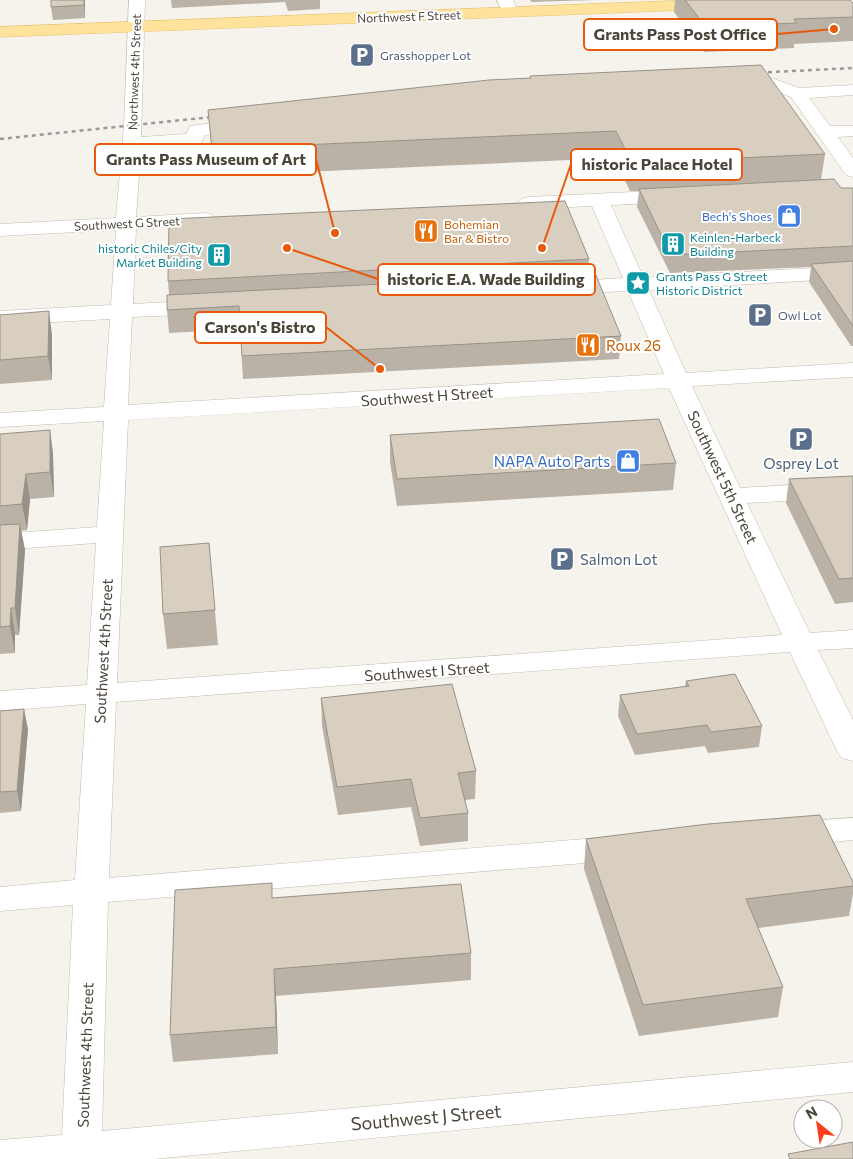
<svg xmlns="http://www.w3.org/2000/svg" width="853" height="1159" font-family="Commissioner,sans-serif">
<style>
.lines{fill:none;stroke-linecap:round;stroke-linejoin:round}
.minor-casing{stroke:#c2bbae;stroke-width:1}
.major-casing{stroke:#e6c16a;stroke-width:1}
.minor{fill:#fff;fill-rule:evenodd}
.major{fill:#ffe39c;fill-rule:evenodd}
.rail{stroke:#9a9a9a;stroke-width:2.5;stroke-dasharray:4 4;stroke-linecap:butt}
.wall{fill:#bab2a6}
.shaded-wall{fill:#979187}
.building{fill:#d8cfc1;stroke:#979187}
.labels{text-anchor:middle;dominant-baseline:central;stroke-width:4;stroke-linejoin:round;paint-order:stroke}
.far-street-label{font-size:12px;fill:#4b4439;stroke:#fff}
.far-service-label{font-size:12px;fill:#4e5e75;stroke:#fff;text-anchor:start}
.far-shop-label{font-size:12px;fill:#366cbe;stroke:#fff;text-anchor:end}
.far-food-label{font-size:12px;fill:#c56008;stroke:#fff;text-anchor:start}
.far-culture-label{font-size:12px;fill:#0d838f;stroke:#fff;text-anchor:start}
.food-label{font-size:15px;fill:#c56008;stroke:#fff;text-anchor:start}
.street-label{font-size:15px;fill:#4b4439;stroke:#fff}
.shop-label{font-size:15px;fill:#366cbe;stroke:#fff;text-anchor:end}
.service-label{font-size:15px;fill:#4e5e75;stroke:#fff}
.near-street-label{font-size:18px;fill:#4b4439;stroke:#fff}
.leader{fill:none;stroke:#e8590c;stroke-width:2}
.callout-dot{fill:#e8590c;stroke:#fff;stroke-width:2}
.callout{fill:#fff;stroke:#e8590c;stroke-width:2}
.callout-label{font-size:16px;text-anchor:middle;font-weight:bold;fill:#4b4439}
</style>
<rect width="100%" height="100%" fill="#f6f3ec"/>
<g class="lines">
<defs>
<path id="minor" d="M129 0H145L141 137 186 134 190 126 196 125 246 120 252 121 255 125 252 129 246 130 205 135 201 143 195 144 141 148 136 217 206 213 213 215 216 219 213 223 206 225 136 229 133 304 205 300 213 302 216 307 213 312 205 314 132 317 128 405 664 374 628 291 562 294 554 293 551 288 554 283 562 282 623 278 592 206 528 209 521 207 518 203 521 199 528 197 675 190 682 192 685 196 682 200 675 202 611 205 643 277 853 266V278L649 290 686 373 853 363V377L692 386 740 488 853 481V497L747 503 810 633 853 630V648L818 650 853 720V761L842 758 837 751 790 652 116 702 109 878 621 836 633 840 638 848 633 856 621 860 108 902 102 1131 853 1062V1092L154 1159H0V1140L62 1135 73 905 0 911V887L75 880 86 704 0 711V691L87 685 96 543 0 550V534L97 527 104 421 0 427V413L104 407 110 319 0 325V311L111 305 116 230 0 236V224L116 218 124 125ZM669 388 782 635 117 683 128 420Z
M497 0H513L518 12 516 15H504Z
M769 77 799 88 853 85V95L809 98 830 126H853V136L838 137 853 158V177L846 175 791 97 767 87 737 89 731 88 728 84 731 80Z
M853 818V840L791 846 779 842 775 834 779 826 791 822Z"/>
<path id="major" d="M694 0H714L719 4 716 7 711 9 0 37V27Z"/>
</defs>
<use href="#minor" class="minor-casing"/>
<use href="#major" class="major-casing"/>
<use href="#minor" class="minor"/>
<use href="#major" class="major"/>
<path class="rail" d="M752 73 853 68
M0 139 221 116"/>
</g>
<path class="wall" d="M85 0V18L53 20 51 7Z
M171 0H320V9L288 11 285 2 172 8Z
M530 0H595L532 2Z
M675 0H850L853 3V41L794 44V48L704 52 674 12Z
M530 76 825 154 821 180 841 188H853V346H851L809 282 811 267 670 273 637 207 639 191H630L614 158 214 176 208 110 530 78Z
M589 259 588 273 621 336 619 359 243 379 240 329 169 333 167 310 169 294 168 281Z
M0 315 52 335V380L0 384Z
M50 430 53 454 54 497 30 499 27 530 21 531 25 550 19 635H15V653L0 654V434Z
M390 435 676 463 673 490 397 506 390 462Z
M853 476V602L835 604 786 503 789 479Z
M209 543 218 645 167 649 163 614Z
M686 681 762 726 759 747 708 753 705 746 635 755 618 716 620 695 685 687Z
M321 698 476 771 475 799 465 800 468 813V841L420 846 411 807 338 815 322 726Z
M0 711 28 729 21 811 0 813Z
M586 839 853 882V894L849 916 758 928 783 987 778 1017 639 1036 584 869Z
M273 898 471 953V980L276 996 278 1054 173 1062 170 1035Z"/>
<path class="shaded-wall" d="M84 0H85V18L84 5Z
M49 311 52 335V380L48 356Z
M50 430 53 454 54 497 50 472Z
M26 474 30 499 27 530 22 504Z
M20 524 25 550 19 635 15 608Z
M11 608 15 635V653L10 626Z
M24 709 28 729 21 811 17 791Z
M274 969 276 996 278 1054 276 1027Z"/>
<path class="building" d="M51 0H84V5L51 7Z
M685 0H850L853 3V17L794 19 797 23 706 27Z
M761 65 825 154 632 163 616 131 212 149 208 110 489 80 531 78 530 76Z
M834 179 841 188H853V246L671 255 639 189Z
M565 201 589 259 168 281 169 219Z
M853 261V326L811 264Z
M595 273 621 336 242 356 239 306 167 310V295Z
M49 311 48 356 0 360V315Z
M659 419 676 463 397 479 390 435Z
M50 430V472L26 474 22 504 0 506V434Z
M853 476V578L839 579 789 479Z
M20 524 15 608H11L10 626 0 627V525Z
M209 543 215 610 163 614 160 547Z
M735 674 762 726 711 732 707 725 637 734 620 695 689 686 686 681Z
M452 684 476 771 458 773 468 813 420 818 411 779 337 787 321 698Z
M24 709 17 791 0 792V711Z
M820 815 853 882V886L746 899 783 987 643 1005 586 839 708 824Z
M272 883V898L461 884 471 953 274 969 276 1027 170 1035 175 890Z
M853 1142V1159H790L788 1154Z"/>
<defs>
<symbol id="parking-square" viewBox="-11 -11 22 22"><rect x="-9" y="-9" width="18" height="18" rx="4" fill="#5c6f8a" stroke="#fff"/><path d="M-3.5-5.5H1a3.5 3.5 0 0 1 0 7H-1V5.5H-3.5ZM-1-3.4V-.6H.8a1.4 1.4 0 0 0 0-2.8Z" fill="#fff"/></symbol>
<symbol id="shop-square" viewBox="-11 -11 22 22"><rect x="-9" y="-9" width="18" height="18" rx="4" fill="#3f7fe0" stroke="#fff"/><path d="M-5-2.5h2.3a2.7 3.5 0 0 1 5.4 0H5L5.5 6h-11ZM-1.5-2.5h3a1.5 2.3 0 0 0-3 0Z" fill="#fff"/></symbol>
<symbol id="restaurant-square" viewBox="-11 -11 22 22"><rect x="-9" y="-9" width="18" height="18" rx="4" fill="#e8710a" stroke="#fff"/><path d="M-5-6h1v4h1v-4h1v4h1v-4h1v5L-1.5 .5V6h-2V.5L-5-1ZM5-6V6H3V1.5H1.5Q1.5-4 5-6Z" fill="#fff"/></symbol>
<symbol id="building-square" viewBox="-11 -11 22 22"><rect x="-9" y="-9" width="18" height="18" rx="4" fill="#0f9aa8" stroke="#fff"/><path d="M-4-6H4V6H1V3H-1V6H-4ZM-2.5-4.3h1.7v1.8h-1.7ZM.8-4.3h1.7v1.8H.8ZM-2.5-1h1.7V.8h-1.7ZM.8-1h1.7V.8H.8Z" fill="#fff"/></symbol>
<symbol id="sight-square" viewBox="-11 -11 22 22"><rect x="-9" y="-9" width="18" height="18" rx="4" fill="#0f9aa8" stroke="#fff"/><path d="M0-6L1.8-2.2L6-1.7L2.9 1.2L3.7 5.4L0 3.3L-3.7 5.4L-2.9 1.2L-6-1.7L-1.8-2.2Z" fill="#fff"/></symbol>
</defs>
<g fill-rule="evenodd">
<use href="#parking-square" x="348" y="41" width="28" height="28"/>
<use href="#shop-square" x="775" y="202" width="28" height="28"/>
<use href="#restaurant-square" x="412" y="217" width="28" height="28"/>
<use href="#building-square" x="659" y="230" width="28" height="28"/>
<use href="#building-square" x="205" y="241" width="28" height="28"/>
<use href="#sight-square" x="624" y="269" width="28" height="28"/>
<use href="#parking-square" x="746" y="301" width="28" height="28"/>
<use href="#restaurant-square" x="574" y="331" width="28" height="28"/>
<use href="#parking-square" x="787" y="425" width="28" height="28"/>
<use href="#shop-square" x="614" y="447" width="28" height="28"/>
<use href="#parking-square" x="548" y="545" width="28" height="28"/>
</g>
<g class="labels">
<g class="far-street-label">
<text transform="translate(409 16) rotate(-2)">Northwest F Street</text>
<text transform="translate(134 72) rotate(-88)">Northwest 4th Street</text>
<text transform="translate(127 223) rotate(-3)">Southwest G Street</text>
</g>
<g class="far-service-label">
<text x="380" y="55">Grasshopper Lot</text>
<text x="778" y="315">Owl Lot</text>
</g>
<g class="far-shop-label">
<text x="772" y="216">Bech's Shoes</text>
</g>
<g class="far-food-label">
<text x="444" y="224">Bohemian<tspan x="444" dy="14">Bar &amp; Bistro</tspan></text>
</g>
<g class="far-culture-label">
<text x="690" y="237">Keinlen-Harbeck<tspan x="690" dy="14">Building</tspan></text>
<text x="202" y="248" text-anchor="end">historic Chiles/City<tspan x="202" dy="14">Market Building</tspan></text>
<text x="656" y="276">Grants Pass G Street<tspan x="656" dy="14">Historic District</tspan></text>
</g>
<g class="food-label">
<text x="606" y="345">Roux 26</text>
</g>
<g class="street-label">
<text transform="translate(427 396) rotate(-4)">Southwest H Street</text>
<text transform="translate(723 477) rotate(65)">Southwest 5th Street</text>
<text transform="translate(103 651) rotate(-87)">Southwest 4th Street</text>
<text transform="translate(427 671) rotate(-4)">Southwest I Street</text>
<text transform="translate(85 1055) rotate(-88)">Southwest 4th Street</text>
</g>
<g class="shop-label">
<text x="610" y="461">NAPA Auto Parts</text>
</g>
<g class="service-label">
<text x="801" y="463">Osprey Lot</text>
<text x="580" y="559" text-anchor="start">Salmon Lot</text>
</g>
<g class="near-street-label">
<text transform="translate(426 1117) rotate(-5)">Southwest J Street</text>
</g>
</g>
<path class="leader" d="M834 29L777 34M335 233L316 159M542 248L571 164M287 248L378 279M380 369L326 327"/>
<g class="callout-dot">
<circle cx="834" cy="29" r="5"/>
<circle cx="335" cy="233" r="5"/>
<circle cx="542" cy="248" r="5"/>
<circle cx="287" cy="248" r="5"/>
<circle cx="380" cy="369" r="5"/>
</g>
<g class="callout">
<rect x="584" y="19" width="193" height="31" rx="5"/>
<rect x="95" y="144" width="221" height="31" rx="5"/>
<rect x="571" y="149" width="171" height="31" rx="5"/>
<rect x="378" y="264" width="217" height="31" rx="5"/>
<rect x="195" y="312" width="131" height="31" rx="5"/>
</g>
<g class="callout-label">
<text x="680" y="40">Grants Pass Post Office</text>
<text x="206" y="165">Grants Pass Museum of Art</text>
<text x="657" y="170">historic Palace Hotel</text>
<text x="486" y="285">historic E.A. Wade Building</text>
<text x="260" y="333">Carson's Bistro</text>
</g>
<g transform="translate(818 1124) rotate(330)"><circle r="24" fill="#ffffff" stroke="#b7b4b0"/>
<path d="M0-4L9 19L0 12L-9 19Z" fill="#fc3f1d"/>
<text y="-8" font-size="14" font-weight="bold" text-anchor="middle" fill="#4b4439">N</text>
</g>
</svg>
